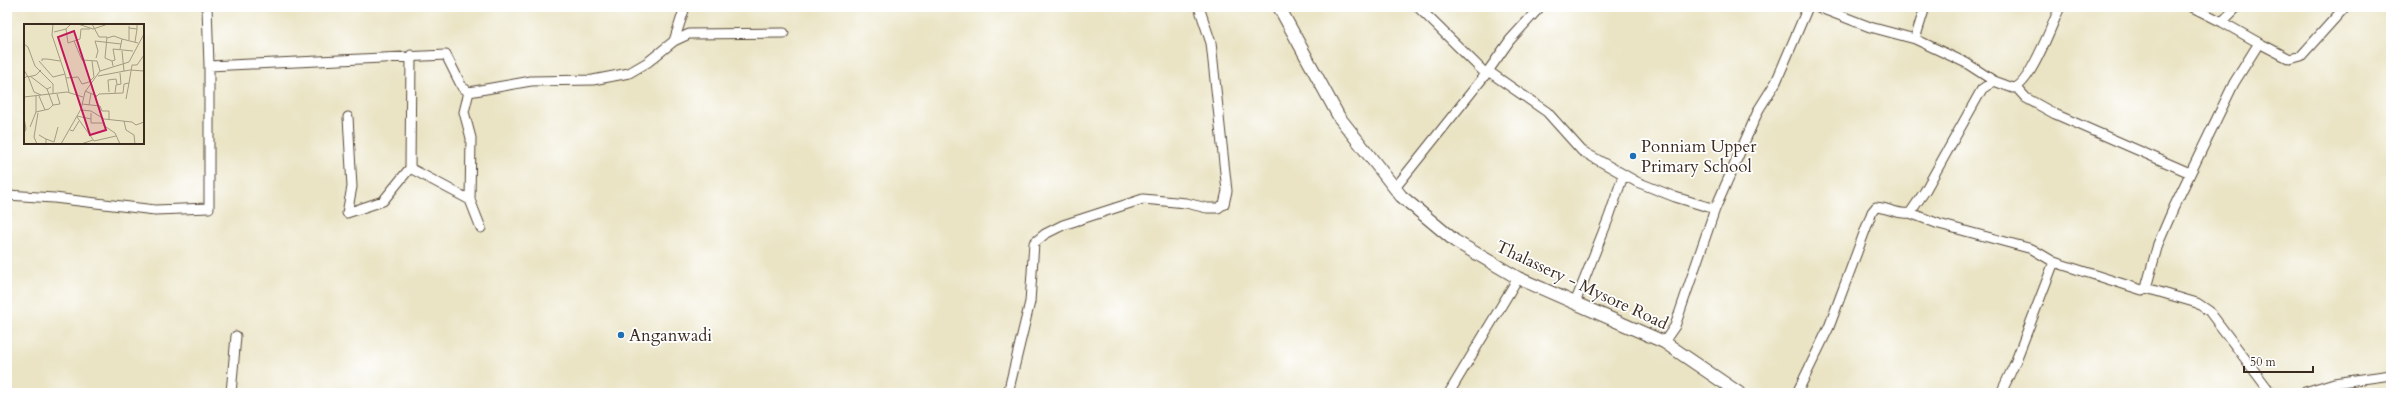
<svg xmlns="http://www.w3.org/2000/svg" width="2398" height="400" font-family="Cardo,serif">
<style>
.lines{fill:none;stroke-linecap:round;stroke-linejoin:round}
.minor-casing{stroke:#554637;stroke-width:11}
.major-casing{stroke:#554637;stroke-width:14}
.minor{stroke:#fff;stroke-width:9}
.major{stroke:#fff;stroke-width:12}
.poi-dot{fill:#1f6fb2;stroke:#fff;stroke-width:1.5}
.labels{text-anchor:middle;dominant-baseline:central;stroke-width:3.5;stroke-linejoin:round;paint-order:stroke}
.poi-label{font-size:17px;fill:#3b2a1e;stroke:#fff;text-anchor:start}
.street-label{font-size:17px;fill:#3b2a1e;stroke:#fff}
.inset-road{fill:none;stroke:#a49a82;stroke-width:1}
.view{fill:#c2185b;fill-opacity:0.15;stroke:#c2185b;stroke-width:2}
.inset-edge{fill:none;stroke:#3b2a1e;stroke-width:2}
</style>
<rect width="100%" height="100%" fill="#fff"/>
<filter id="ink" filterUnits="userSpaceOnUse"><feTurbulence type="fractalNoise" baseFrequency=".025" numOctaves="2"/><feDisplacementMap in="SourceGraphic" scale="8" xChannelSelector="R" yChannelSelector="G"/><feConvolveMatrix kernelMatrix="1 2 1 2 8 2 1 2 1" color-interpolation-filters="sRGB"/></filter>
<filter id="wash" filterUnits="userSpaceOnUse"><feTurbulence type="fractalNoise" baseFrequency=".012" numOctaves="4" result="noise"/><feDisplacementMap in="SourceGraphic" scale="16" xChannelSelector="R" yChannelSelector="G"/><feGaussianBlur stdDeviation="0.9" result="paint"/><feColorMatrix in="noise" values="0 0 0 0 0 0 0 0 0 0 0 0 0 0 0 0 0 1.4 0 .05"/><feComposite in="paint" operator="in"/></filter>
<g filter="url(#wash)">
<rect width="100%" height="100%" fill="#eae4c5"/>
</g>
<g filter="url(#ink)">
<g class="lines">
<defs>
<path id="minor" d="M207 7 209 66
M1418 7 1486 74
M1818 7 1870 27 1915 39 1966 63 1994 81
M2192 7 2222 22 2237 7
M1915 39 1925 7
M674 41 689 34 784 33
M2259 43 2290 59 2301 56 2345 7
M1488 71 1547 112 1582 151 1637 182 1675 197 1715 209
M2017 88 2026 98 2055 114 2190 173
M348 117 352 187 347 213 383 201 410 168 411 55
M410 168 470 200 471 138 464 112 469 92
M1395 188 1486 74 1510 40 1540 7
M7 195 54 198 155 210 209 208V66L446 55 462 87 469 92 531 81 593 80 629 73 648 62 674 41 685 7
M470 200 481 228
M1910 213 1939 224 2032 249 2054 262 2142 290 2146 288 2158 244 2174 207 2234 83 2259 43 2222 22
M2146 288 2197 303 2209 311 2271 393
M1575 303 1609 217 1623 176
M1664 342 1675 326 1715 209 1759 109 1776 82 1808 7
M231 393 236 336
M1008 393 1030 302 1034 243 1045 234 1063 225 1143 199 1186 203 1207 208H1218L1224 204 1227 191 1211 43 1199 7
M1449 393 1518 278
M1797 393 1829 327 1872 212 1876 207C1888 208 1899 215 1910 213L1925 191 1982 89 1994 81 2013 88C2029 87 2053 22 2060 7
M2001 393 2015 363 2054 262
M2302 393 2334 383 2391 375"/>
<path id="major" d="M1279 7 1339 117 1401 196 1455 241 1518 278 1664 342 1739 393"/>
</defs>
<use href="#minor" class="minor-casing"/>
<use href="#major" class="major-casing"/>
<use href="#minor" class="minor"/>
<use href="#major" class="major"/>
</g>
</g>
<g class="poi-dot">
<circle cx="1633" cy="156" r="4"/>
<circle cx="621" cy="335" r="4"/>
</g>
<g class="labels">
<g class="poi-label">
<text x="1641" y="146">Ponniam Upper<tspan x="1641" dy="20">Primary School</tspan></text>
<text x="629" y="335">Anganwadi</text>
</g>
<g class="street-label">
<text transform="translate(1582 285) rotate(25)">Thalassery - Mysore Road</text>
</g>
</g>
<g transform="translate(24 24)">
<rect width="120" height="120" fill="#eae4c5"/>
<path class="inset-road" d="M29 0 28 11 41 50M47 0 42 5 44 19 50 17 58 36 73 37 76 47M54 0 69 5 84 0M68 0 75 13H83L81 34 88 37 89 42M98 0H114M105 2V16M105 4 113 5V1M30 8 42 5M83 14 90 12 98 15M50 17 56 15 57 5H66M111 18 113 5M0 20 4 23 11 42 29 60V69M96 25 98 15 114 19M98 27 100 47M72 34 74 27 71 17 97 20M15 37 29 53 41 50 45 68M18 37V35H23L36 37M88 37 91 36 89 25 109 27M0 46 4 53 12 51 17 46M6 52 23 65 27 63M74 52 106 46 120 47M0 54 4 52 10 68 17 71M42 54 54 53 58 60 65 58 70 53 68 37M23 65 29 81 36 80 33 70M61 67 73 72M85 68 84 56 92 55 93 60M91 69 92 61 97 60 96 49M12 72V88L25 85 29 81M15 72 21 86M0 73 43 68 59 73M72 73 75 70 99 69 100 60 105 59 108 41H113L120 31M102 75 105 59M58 80 76 82 78 87H85V95M65 81 67 69M57 86 67 87 80 95 108 98 112 101 120 98M67 89V99H79M53 92 67 95M53 93 70 117 92 112M0 94 2 105 0 109M100 97 102 106 110 111 111 120M79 101 91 109 96 120M6 103 12 88M46 106 49 107 55 97M15 111 22 115V120M22 115 30 118 34 103M13 120 10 113 14 89M37 120 57 85 61 68 76 47 105 38 120 10M57 120 69 116"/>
<path class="view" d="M50 7 82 106 66 111 34 13Z"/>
<rect width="120" height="120" class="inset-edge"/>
</g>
<rect width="2398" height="400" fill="none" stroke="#fff" stroke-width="24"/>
<path d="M2244 366v6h69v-6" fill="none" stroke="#3b2a1e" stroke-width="2"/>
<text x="2250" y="366" font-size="12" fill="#3b2a1e" stroke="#ffffff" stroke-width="3" paint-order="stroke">50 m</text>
</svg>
